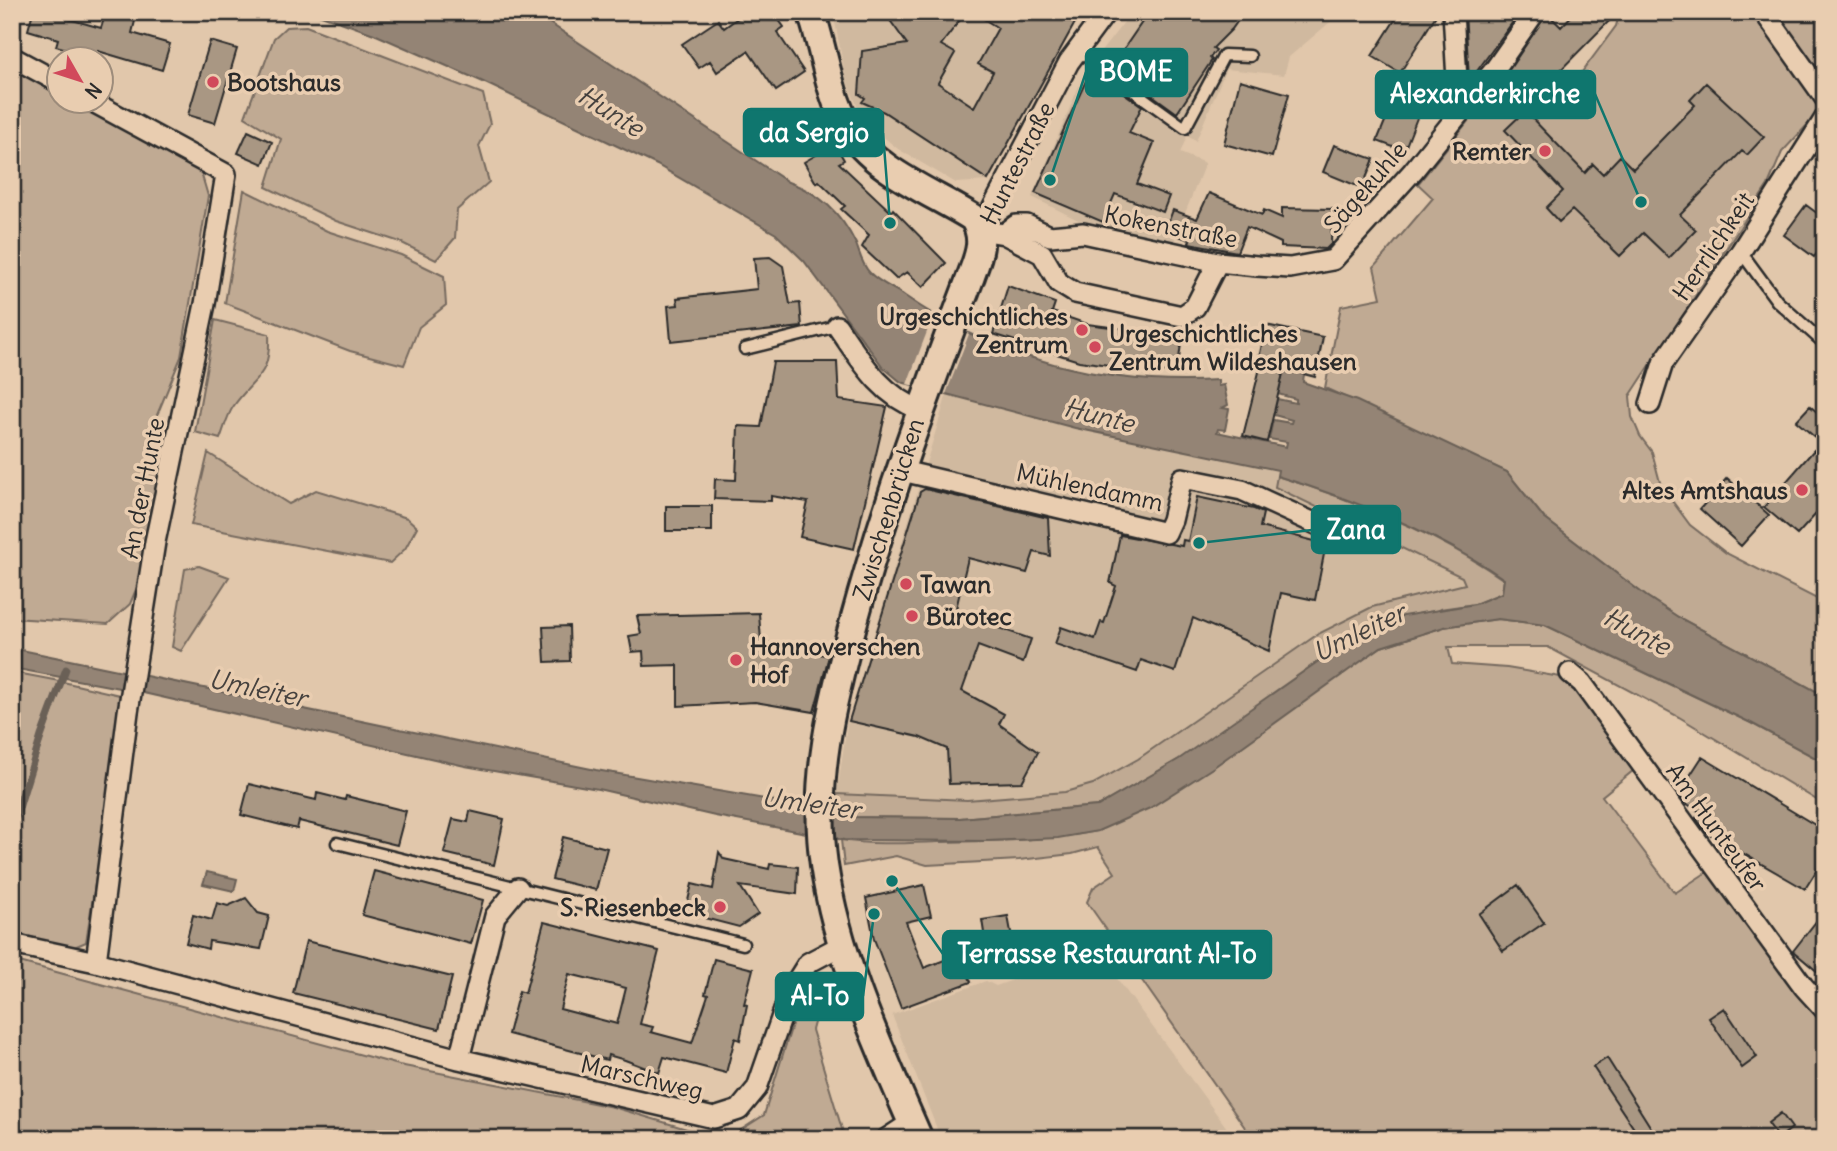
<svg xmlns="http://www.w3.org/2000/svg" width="1837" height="1151" font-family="Delius,sans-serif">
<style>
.built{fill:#d0b99f}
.green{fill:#c0aa93;stroke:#766a5f;stroke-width:2}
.water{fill:#948475;stroke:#6a6057;stroke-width:2}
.pier{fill:#e1c7ab}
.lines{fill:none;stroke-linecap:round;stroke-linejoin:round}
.stream{stroke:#6a6057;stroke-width:7}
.building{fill:#a99783;stroke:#2b2b2b;stroke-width:2;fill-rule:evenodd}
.lane-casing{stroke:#2b2b2b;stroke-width:15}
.street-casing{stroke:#2b2b2b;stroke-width:24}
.secondary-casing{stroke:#2b2b2b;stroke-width:32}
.lane{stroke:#e9cdb0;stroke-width:10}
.street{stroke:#e9cdb0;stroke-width:19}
.secondary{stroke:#e9cdb0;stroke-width:26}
.poi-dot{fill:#d1495b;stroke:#e9cdb0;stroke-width:2.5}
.labels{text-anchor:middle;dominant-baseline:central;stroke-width:7;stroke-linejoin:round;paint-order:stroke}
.poi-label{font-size:24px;font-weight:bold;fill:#2b2b2b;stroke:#e9cdb0;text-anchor:start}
.street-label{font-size:24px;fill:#2b2b2b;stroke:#e9cdb0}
.water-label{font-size:26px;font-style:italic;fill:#45413e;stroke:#e9cdb0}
.leader{fill:none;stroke:#0f766e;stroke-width:2.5}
.callout-dot{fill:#0f766e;stroke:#e9cdb0;stroke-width:2.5}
.callout{fill:#0f766e;stroke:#0f766e;stroke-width:2.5}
.callout-label{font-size:26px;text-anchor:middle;font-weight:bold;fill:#fff}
</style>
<rect width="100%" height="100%" fill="#e1c7ab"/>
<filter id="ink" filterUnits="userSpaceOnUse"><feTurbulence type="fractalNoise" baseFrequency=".0143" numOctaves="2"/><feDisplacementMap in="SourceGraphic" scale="14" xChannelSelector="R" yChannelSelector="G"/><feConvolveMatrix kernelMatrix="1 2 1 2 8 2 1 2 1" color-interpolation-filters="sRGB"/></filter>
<g filter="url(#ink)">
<path class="built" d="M833 12H1086L1074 25 988 181 956 183 898 149 863 120 846 79Z
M1132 12H1342L1289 57 1284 75 1226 69 1196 141 1187 136 1180 153 1205 163 1174 241 1082 222 1032 197 1085 72Z
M947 394 1075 428 1279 470 1275 487 1463 577 1465 584 1372 607 1318 634 1138 759 1093 784 1065 792 967 800 837 794 847 724Z
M1096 950 1235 1139H941L892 1015 986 981 996 986Z"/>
<path class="green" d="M1620 12H1815L1825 33 1823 108 1782 152 1768 185 1630 396 1632 417 1640 436 1652 452 1661 486 1690 525 1726 553 1825 603V696L1678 617 1646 596 1544 518 1507 472 1325 388 1341 306 1381 298 1374 267 1433 198 1418 184 1497 85 1532 113 1550 115 1616 26Z
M306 26 483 94 490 124 479 146 489 182 457 210 455 238 436 260 400 242 336 221 266 187 281 139 245 117 274 38 286 27Z
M12 66 59 92 60 102H77L200 169 208 196 181 357 155 420 173 426 142 575 130 604 108 624 12 618Z
M244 190 327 231 401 255 444 276 446 305 419 327 404 365 350 351 225 303Z
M215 320 269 334C271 379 254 376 233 407 227 416 224 429 220 439L195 432Z
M208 453 289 504 316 490 407 518 417 527 405 549 390 563 191 525Z
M1277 476C1355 500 1437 533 1504 580L1502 593 1475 604 1440 609 1098 806 960 818 839 817 837 794 967 800 1065 792 1093 784 1138 759 1318 634 1372 607 1465 584 1462 577 1275 487Z
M199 566 229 577 181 651 172 647 185 569Z
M1498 619 1545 625 1751 723 1825 763V805L1679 717 1548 647H1448L1452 664 1507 668 1566 678 1634 770 1602 796 1675 893 1707 872 1800 999 1825 1025V1139H1253L1087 902 1093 888 1115 873 1098 847 1072 854 1019 860 927 865 896 856 844 866 841 840C872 845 906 843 938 842 992 841 1045 841 1098 831L1381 647 1444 627Z
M12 672 59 681 12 816Z
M63 682 124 696 86 942 72 948 12 932V842L16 817Z
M12 960 399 1065 613 1107 690 1130 733 1135 764 1115 797 1009 804 996 813 992 821 997 812 1030 845 1139H12V1131L25 1137 13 1111 12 1098Z"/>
<path class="water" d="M313 12H533L788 182C820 193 841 213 856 244 860 254 862 265 870 273 880 283 893 288 905 296 995 359 1109 387 1218 380V386L1224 385 1228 405 1222 408 1229 409 1225 430 1218 429 1217 432 1286 447 1287 442 1269 439 1273 420 1291 423 1292 420 1274 415 1277 399 1296 403V399L1278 394 1284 369 1304 374 1303 382 1357 401 1507 472 1544 518 1646 596 1678 617 1825 696V763L1751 723 1545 625 1498 619 1444 627 1381 647 1214 767 1150 808 1098 831 1058 838 988 841 844 840 715 816 598 789 465 766 130 690 12 668V648L596 770 799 805 839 817 960 818 1098 806 1179 759 1350 639 1403 616 1475 604 1502 593 1504 579C1437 532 1355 500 1277 476L1278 470 1075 428 901 382 883 367 804 261 776 234 657 165 481 81 374 34Z
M207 872 237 879 234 891 203 884Z"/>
<path class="pier" d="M933 316 969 334 946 394 907 384Z"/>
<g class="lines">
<path class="stream" d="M12 831 41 736 66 669"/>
</g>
<path class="building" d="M33 12H71L69 19 101 28 106 12 135 21 132 33 170 44 162 70 98 51 96 57 56 46 58 39 28 30Z
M746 12H773L784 27 777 32 804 72 776 91 748 51 717 72 710 61 699 68 682 44 718 20 724 28Z
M884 12H966L941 45 955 53 938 83 974 107 993 72 978 64 998 28 973 12H1081L988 180 884 112 862 102 865 98 859 94 862 51 907 44Z
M1149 12H1244L1232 29 1213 48 1216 50 1210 58 1212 60 1177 113 1112 66Z
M1400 12H1438L1400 73 1372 56Z
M1465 12H1520L1469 82V79Z
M1575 12H1618L1530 101 1503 79 1547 13 1561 27Z
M210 41 237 49 215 123 188 115Z
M1405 72 1426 78 1421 98 1424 100 1404 151 1377 141Z
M1089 74 1102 82 1104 79 1142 106 1129 133 1154 143 1137 184 1169 196 1163 212 1115 194 1103 222 1035 193Z
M1240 80 1289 94 1272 157 1224 144Z
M1706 83 1764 137 1747 155 1742 151 1680 215 1696 230 1669 258 1643 233 1620 256 1572 210 1559 222 1546 208 1563 191 1505 130 1525 111 1585 173 1593 164 1603 174 1620 156 1633 169 1695 105 1690 100Z
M248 131 272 142 263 164 238 153Z
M835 144 844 160 839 163 891 212 893 209 946 263 923 287 907 272 896 279 862 247 869 235 841 209 845 206 819 181 816 183 804 162Z
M1334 145 1374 159 1362 188 1323 172Z
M1209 193 1262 215 1264 210 1282 218V208L1332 209 1331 244 1326 249 1281 247V243L1247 227 1237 252 1189 243 1190 240 1165 231 1173 210 1197 219Z
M1806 205 1825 219V243L1814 257 1784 235Z
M770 257 783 266 790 304 800 303 802 327 671 341 668 306 678 305 677 298 757 289 754 258Z
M1008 286 1055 303 1052 312 1087 324 1182 336 1177 374 1079 361 993 334Z
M1266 325 1323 337 1315 377 1284 369 1267 442 1243 436 1261 364 1258 363Z
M773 362H837L839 400 887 407 854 549 800 537 808 502 771 496V501L714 499 715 479 736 480 738 426 761 427Z
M1810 406 1825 419V446L1796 421Z
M1814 450 1825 459V504L1797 535 1764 507Z
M1727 478 1769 515 1741 546 1700 509Z
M925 489 1048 518 1050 556 1034 552 1027 573 968 558 955 613 1031 639 1023 663 978 646 962 691 1004 714 999 724 1038 752 1022 782 949 784 947 749 919 737 849 721 920 492Z
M1197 497 1254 509 1263 513 1260 527 1326 544 1315 600 1281 593 1269 651 1193 618 1175 672 1141 660 1137 672 1055 644 1061 627 1095 639 1101 622 1104 623 1116 586 1110 583 1120 535 1182 546 1183 540 1188 541Z
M666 506H712V531H666Z
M759 613 761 641 829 656 814 712 755 702 678 706V665L644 666 643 651 632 652 629 636 641 634 637 616Z
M569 626 570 661 545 662 543 627Z
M1702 757 1825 831V857L1805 889 1706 832 1696 818 1700 812 1684 802 1678 794Z
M249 784 316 800 317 793 345 800 346 796 406 811 397 845 299 821 297 829 241 815Z
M470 811 504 819 494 865 444 853 453 819 468 822Z
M563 837 607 848 596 890 552 879Z
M719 852 724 859 769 869 770 864 798 867 797 894 740 886 758 914 739 927 685 913 692 884 713 889Z
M374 871 483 900 471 944 362 915Z
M924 885 931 916 906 922 924 968 960 954 971 982 901 1008 874 939 866 898Z
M1518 885 1544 923 1503 951 1479 914Z
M246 898 258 913 269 916 261 949 209 941 208 949 186 943 193 915 212 920 217 903 228 906Z
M1825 910V978L1793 951Z
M1008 916 1015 954 988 958 982 920Z
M544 922 659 951 640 1024 653 1027 651 1032 692 1043 708 995 705 994 714 959 753 969 744 1004 747 1005 740 1040 735 1038 726 1073 664 1057 659 1073 625 1060 608 1055 607 1060 508 1034 519 991 525 993ZM569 974 626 988 617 1024 560 1009Z
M306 941 452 977 439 1029 293 993Z
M1724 1008 1757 1057 1742 1068 1709 1018Z
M1607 1058 1653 1131 1641 1139 1593 1067Z
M1781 1113 1792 1128 1779 1138 1768 1123Z"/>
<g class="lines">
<defs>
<path id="lane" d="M1077 50 1185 128 1224 55 1250 56
M1741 252 1777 301 1825 344
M745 349 837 326
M337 843 743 944
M878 1139 910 1118"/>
<path id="street" d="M1106 12 1069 62 981 230 1004 234 1042 254 1059 283 1075 293 1182 316 1195 307 1218 262
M1453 12 1457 80 1455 119
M1764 12 1825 98
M12 57 60 83
M93 102 226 174 205 304 155 542 128 712 96 962
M1004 234 1016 225H1027L1050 236 1083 233 1218 262 1257 266 1290 268 1333 260 1413 171 1495 69 1535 12
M837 326C860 359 880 395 919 409
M1650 404 1663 363 1741 251 1825 118
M898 470 1166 533 1172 520 1182 478 1242 490 1349 539
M1570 673 1582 683 1804 987 1825 1010
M12 944 96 962 459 1059 714 1118 739 1110 757 1088 791 990 808 963 842 945
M459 1059 495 916 518 888"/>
<path id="secondary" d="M811 12C824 49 828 91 847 126 872 170 932 192 973 218 986 238 979 255 971 276 928 390 886 502 854 621 832 701 812 781 824 865 838 960 881 1051 919 1139"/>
</defs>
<use href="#lane" class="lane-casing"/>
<use href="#street" class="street-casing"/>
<use href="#secondary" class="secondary-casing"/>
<use href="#lane" class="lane"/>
<use href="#street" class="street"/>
<use href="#secondary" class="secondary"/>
</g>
</g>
<g class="poi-dot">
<circle cx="213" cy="82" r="7"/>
<circle cx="1545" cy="151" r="7"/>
<circle cx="1082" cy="330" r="7"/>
<circle cx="1095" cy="347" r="7"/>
<circle cx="1802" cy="490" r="7"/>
<circle cx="906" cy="584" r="7"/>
<circle cx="912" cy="616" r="7"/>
<circle cx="736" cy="660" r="7"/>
<circle cx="720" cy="907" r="7"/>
</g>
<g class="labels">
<g class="poi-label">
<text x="227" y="82">Bootshaus</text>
<text x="1531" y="151" text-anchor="end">Remter</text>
<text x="1068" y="316" text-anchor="end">Urgeschichtliches<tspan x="1068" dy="28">Zentrum</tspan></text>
<text x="1109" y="333">Urgeschichtliches<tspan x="1109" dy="28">Zentrum Wildeshausen</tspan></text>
<text x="1788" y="490" text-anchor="end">Altes Amtshaus</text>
<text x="920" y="584">Tawan</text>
<text x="926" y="616">Bürotec</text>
<text x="750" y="646">Hannoverschen<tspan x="750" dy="28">Hof</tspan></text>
<text x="706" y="907" text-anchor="end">S. Riesenbeck</text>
</g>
<g class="street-label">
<text transform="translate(1017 163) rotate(-63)">Huntestraße</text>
<text transform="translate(1365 187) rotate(-49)">Sägekuhle</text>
<text transform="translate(1171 226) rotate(11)">Kokenstraße</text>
<text transform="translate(1713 246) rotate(-56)">Herrlichkeit</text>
<text transform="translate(1090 487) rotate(12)">Mühlendamm</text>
<text transform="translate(142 488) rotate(-79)">An der Hunte</text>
<text transform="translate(888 509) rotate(-73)">Zwischenbrücken</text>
<text transform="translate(1717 827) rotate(54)">Am Hunteufer</text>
<text transform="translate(642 1077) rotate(13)">Marschweg</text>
</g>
<g class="water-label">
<text transform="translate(611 111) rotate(32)">Hunte</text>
<text transform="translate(1099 415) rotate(14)">Hunte</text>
<text transform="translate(1637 631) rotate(28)">Hunte</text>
<text transform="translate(1359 632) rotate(-26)">Umleiter</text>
<text transform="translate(258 688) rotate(12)">Umleiter</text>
<text transform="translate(811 803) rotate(8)">Umleiter</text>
</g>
</g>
<path class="leader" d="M1050 180L1086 72M1641 202L1595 94M890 223L883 133M1199 543L1312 530M892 881L943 954M874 914L863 996"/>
<g class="callout-dot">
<circle cx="1050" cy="180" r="7"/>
<circle cx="1641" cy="202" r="7"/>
<circle cx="890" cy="223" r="7"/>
<circle cx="1199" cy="543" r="7"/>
<circle cx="892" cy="881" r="7"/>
<circle cx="874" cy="914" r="7"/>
</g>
<g class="callout">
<rect x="1086" y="49" width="101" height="47" rx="7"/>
<rect x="1376" y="71" width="219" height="47" rx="7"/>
<rect x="744" y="109" width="139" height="47" rx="7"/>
<rect x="1312" y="506" width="88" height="47" rx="7"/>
<rect x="943" y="931" width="328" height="47" rx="7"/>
<rect x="776" y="973" width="87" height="47" rx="7"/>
</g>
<g class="callout-label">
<text x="1136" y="81">BOME</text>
<text x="1485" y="103">Alexanderkirche</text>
<text x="814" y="142">da Sergio</text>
<text x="1356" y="539">Zana</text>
<text x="1107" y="963">Terrasse Restaurant Al-To</text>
<text x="820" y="1005">Al-To</text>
</g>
<rect width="1837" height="1151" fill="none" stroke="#e9cdb0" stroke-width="42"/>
<rect x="21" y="21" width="1795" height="1109" fill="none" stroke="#2b2b2b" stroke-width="2.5" filter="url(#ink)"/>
<g transform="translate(80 80) rotate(129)"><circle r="33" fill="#e9cdb0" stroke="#9d8c7b" stroke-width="2"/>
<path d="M0-5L12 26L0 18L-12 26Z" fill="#d1495b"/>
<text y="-10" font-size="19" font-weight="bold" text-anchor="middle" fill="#2b2b2b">N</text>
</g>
</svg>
